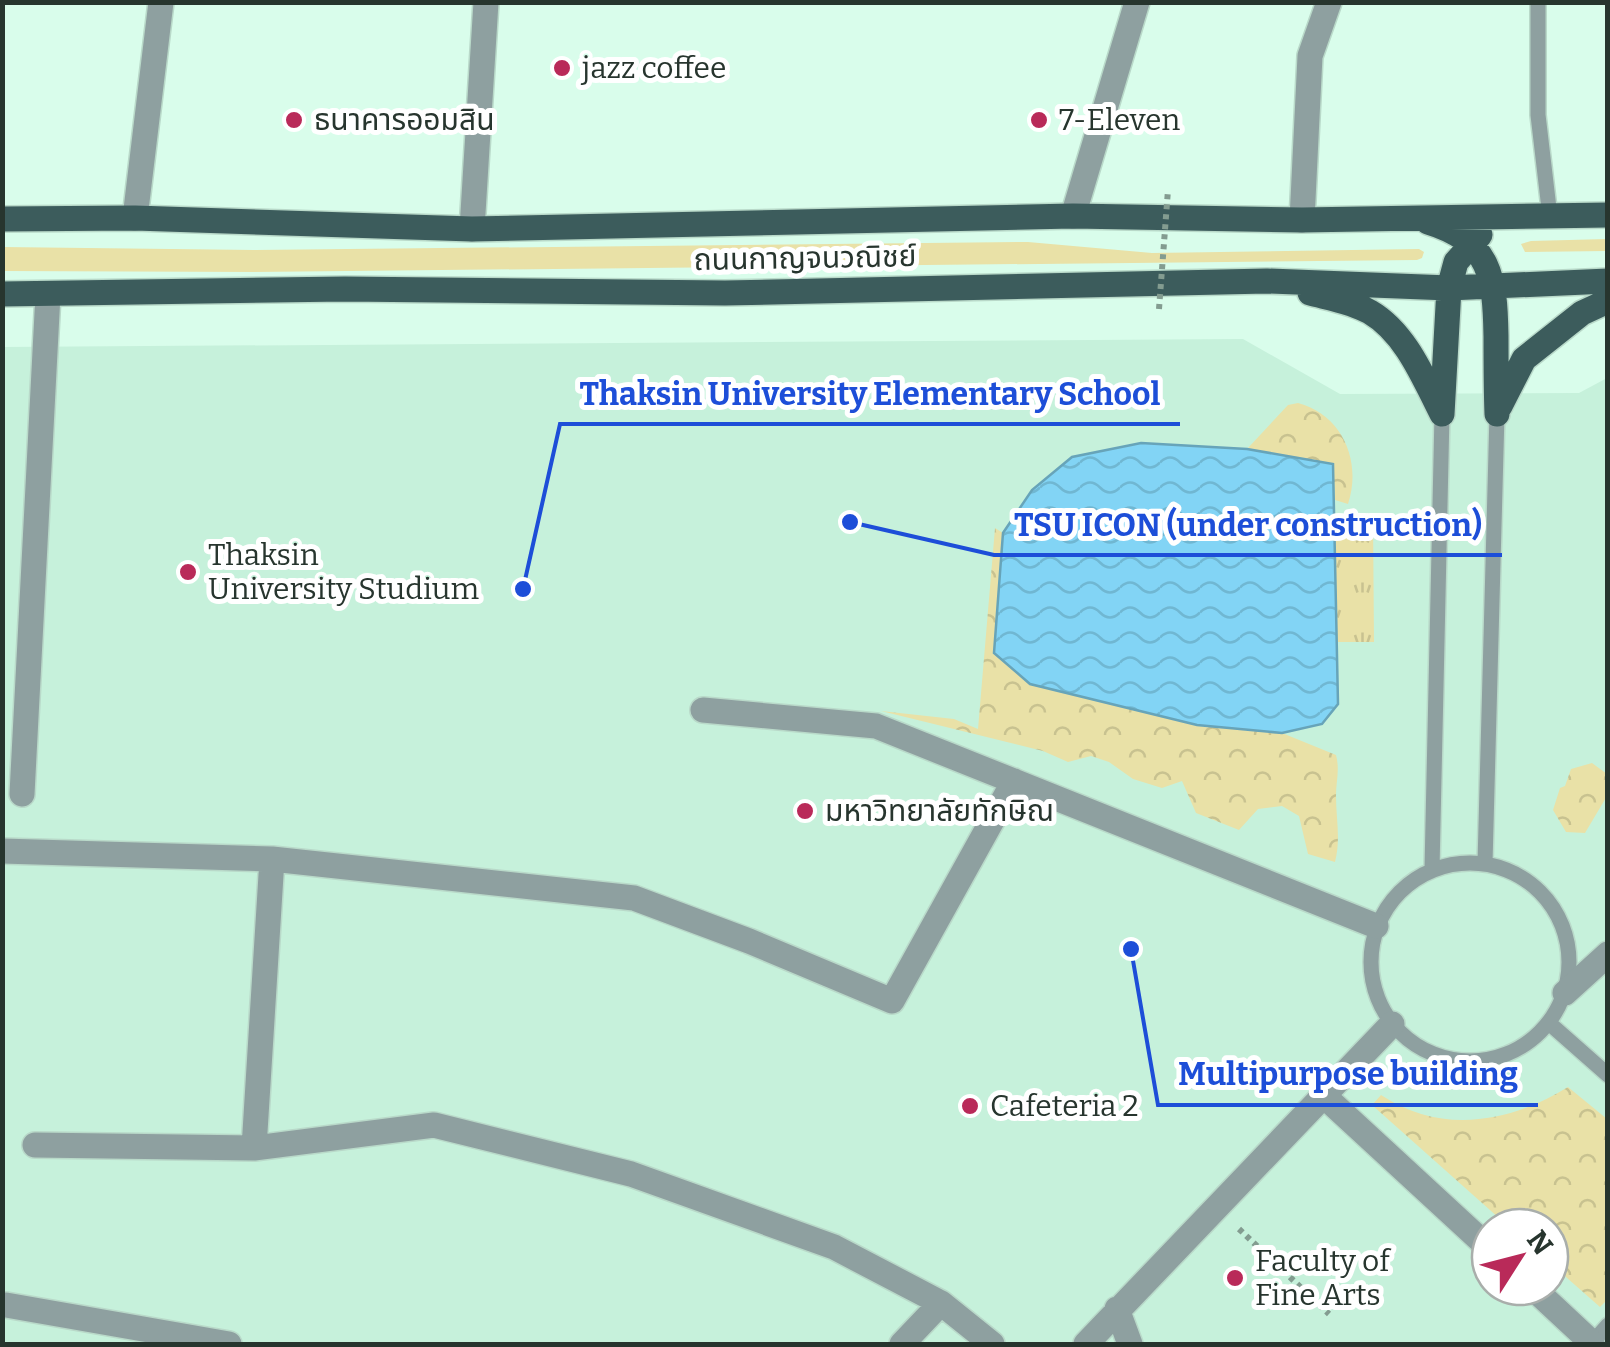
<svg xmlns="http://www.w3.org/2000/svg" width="1610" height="1347" font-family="Bitter,'Noto Sans Thai',serif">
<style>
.built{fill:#c6f1db;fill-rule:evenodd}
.grass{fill:#e9e1a7}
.forest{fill:url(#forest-crowns)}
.park{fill:url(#park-tufts)}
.water{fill:url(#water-waves);stroke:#67a4b9;stroke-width:2.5}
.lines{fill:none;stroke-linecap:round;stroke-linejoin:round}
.lane-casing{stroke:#b9d9c9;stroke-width:18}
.street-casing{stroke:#b9d9c9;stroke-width:28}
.primary-casing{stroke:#b9d9c9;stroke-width:28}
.path{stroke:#839c90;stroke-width:6;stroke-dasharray:5 5;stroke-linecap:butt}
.lane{stroke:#8ea0a0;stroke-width:15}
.street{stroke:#8ea0a0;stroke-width:25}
.primary{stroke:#3c5c5c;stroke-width:25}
.path-bridge{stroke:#839c90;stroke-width:6;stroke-dasharray:5 5;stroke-linecap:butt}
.poi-dot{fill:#b92a59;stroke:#fff;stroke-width:4}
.labels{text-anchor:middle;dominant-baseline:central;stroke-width:10;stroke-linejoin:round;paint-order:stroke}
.poi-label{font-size:30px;fill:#27352e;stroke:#fff;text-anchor:start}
.street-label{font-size:30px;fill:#27352e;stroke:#fff}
.leader{fill:none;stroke:#1d4ed8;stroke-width:4}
.callout-dot{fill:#1d4ed8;stroke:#fff;stroke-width:4}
.callout-label{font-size:32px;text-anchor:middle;font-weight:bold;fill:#1d4ed8;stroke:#fff;stroke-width:10;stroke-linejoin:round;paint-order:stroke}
</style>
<defs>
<pattern id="forest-crowns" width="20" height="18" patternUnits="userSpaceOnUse" patternTransform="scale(2.5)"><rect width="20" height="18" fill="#e9e1a7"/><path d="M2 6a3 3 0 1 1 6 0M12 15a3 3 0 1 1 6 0" fill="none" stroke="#c8c290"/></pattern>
<pattern id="park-tufts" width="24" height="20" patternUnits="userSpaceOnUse" patternTransform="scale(2.5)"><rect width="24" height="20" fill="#e9e1a7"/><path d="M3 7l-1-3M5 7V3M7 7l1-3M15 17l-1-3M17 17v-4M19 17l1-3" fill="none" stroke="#c8c290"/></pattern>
<pattern id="water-waves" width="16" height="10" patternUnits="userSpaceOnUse" patternTransform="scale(2.5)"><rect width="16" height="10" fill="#82d4f5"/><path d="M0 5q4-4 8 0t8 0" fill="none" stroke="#70b7d2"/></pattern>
</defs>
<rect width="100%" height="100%" fill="#d9fdeb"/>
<path class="built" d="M1243 339 1340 394 1579 393 1607 378V1344H3L2 347ZM1490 1227H1550V1287H1490Z"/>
<path class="grass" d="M1607 239V251L1525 252 1521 244 1531 241Z
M1028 242 1152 253 1419 249 1424 252 1422 258 1417 260 254 272 2 271 3 247 255 250Z"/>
<path class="forest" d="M1298 403C1343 415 1362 462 1348 504L1335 500 1333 464 1247 449 1288 405Z
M995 528 1003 533 994 654 1197 725 1282 733 1336 755C1340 770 1336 781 1336 796 1336 819 1341 839 1335 862L1308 854 1299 816 1282 806 1258 809 1239 830 1196 813 1182 781 1162 788 1133 779 1109 762 1091 756 1068 762 1043 751 881 711 954 719 978 729Z
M1592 763 1607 774V796L1585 833 1566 832 1553 810 1560 788 1565 786 1571 769Z
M1568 1087 1607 1119 1608 1299 1600 1307 1550 1263V1227H1509L1372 1105 1381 1095C1441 1135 1510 1123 1568 1087Z"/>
<path class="park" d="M1295 518H1373L1374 642H1301Z"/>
<path class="water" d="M1141 443 1247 449 1333 464 1338 704 1322 724 1282 733 1197 725 1030 684 994 653 1003 533 1032 490 1072 457Z"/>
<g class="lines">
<defs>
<path id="lane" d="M1538 2V115L1550 217
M1371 962a99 99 0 1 1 198 0a99 99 0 1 1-198 0Z
M1485 863 1497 414
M1432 869 1442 414
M1549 1023 1608 1075
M1591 1344 1608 1325"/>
<path id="street" d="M1073 216 1137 2
M135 218 161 2
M1302 220 1310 56 1329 2
M472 229 486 2
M703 710 876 726 1376 926
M22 794 48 294
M2 851 272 859 634 898 749 941 892 1001 1014 781
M1565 993 1608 954
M1323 1095 1490 1249
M35 1145 254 1148 434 1125 631 1174 834 1247 941 1303 992 1344
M254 1148 272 859
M1532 1287 1592 1343
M6 1305 229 1344
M1117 1309 1130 1344
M902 1344 941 1303
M1086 1344 1392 1024"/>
<path id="primary" d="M2 219 135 218 472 229 1073 216 1302 220 1608 215
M1428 222C1491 241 1495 278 1496 336 1496 362 1496 388 1497 414
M1310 293C1329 298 1353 302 1370 312 1406 333 1424 379 1442 414
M2 294 345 289 725 293 1267 281 1449 288 1608 281
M1500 406 1524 359 1582 313 1608 301
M1442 414 1449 288 1456 262 1480 235"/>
</defs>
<use href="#lane" class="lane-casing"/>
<use href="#street" class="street-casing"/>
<use href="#primary" class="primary-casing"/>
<path class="path" d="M1239 1229 1329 1314"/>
<use href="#lane" class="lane"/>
<use href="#street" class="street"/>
<use href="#primary" class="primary"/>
<path class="path-bridge" d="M1159 309 1168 190"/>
</g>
<g class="poi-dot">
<circle cx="562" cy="68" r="10"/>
<circle cx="294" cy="120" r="10"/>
<circle cx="1039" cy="120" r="10"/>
<circle cx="188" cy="572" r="10"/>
<circle cx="805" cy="811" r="10"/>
<circle cx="970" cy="1106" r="10"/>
<circle cx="1235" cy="1278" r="10"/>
</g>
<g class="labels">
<g class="poi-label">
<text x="582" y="68">jazz coffee</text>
<text x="314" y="120">ธนาคารออมสิน</text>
<text x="1059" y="120">7-Eleven</text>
<text x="208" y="555">Thaksin<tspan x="208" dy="34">University Studium</tspan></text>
<text x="825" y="811">มหาวิทยาลัยทักษิณ</text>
<text x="990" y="1106">Cafeteria 2</text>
<text x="1255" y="1261">Faculty of<tspan x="1255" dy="34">Fine Arts</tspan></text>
</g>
<g class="street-label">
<text transform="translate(805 258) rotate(-1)">ถนนกาญจนวณิชย์</text>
</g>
</g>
<path class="leader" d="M523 589L560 424H1180M850 522L994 555H1502M1131 949L1158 1105H1538"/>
<g class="callout-dot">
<circle cx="523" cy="589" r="10"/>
<circle cx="850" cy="522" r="10"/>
<circle cx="1131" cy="949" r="10"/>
</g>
<g class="callout-label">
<text x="870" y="405">Thaksin University Elementary School</text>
<text x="1248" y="536">TSU ICON (under construction)</text>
<text x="1348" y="1085">Multipurpose building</text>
</g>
<rect width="1610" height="1347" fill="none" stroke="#27352e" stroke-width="10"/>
<g transform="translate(1520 1257) rotate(54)"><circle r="48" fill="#ffffff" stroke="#a9aeab" stroke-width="2.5"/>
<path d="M0-8L18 38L0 25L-18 38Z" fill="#b92a59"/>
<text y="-15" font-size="28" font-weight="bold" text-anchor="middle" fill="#27352e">N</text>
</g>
</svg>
